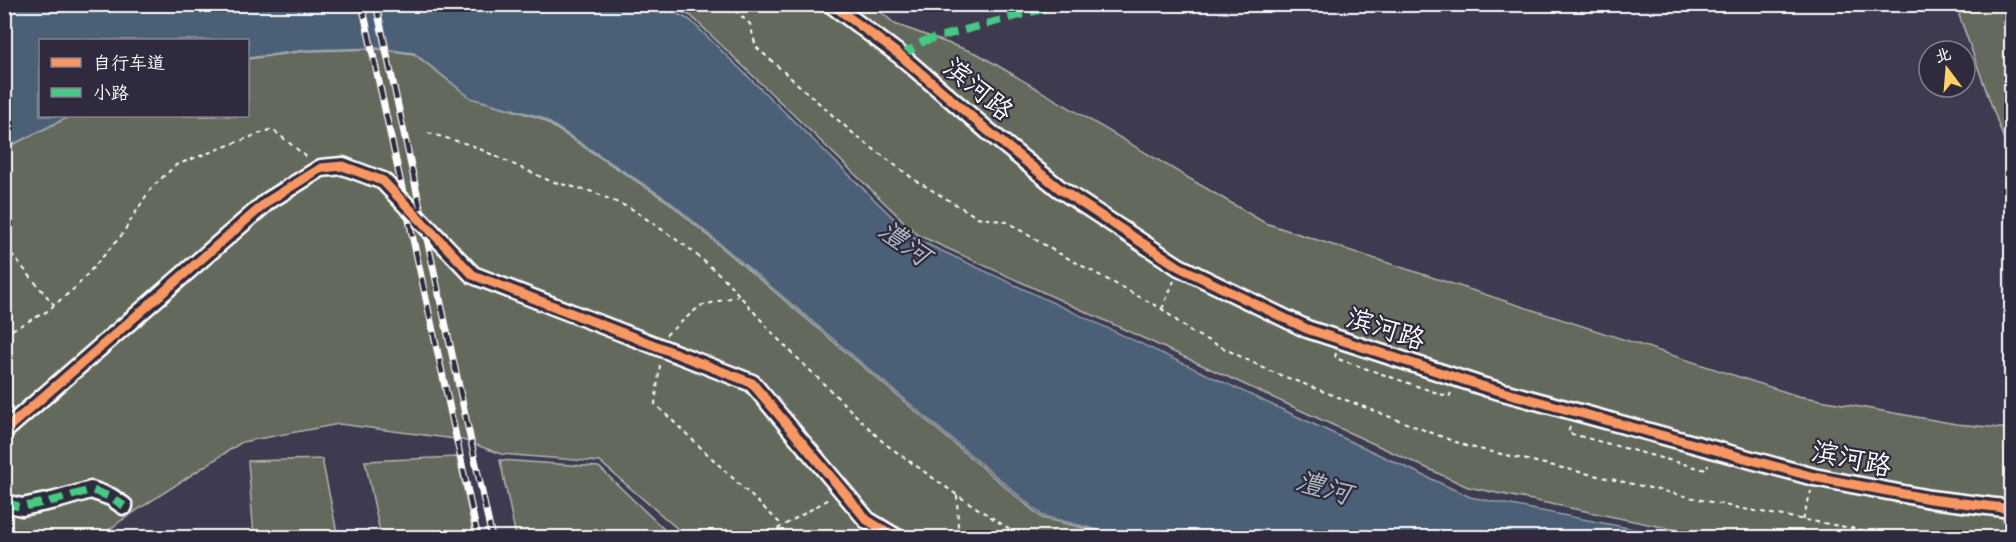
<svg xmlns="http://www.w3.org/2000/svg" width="2016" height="542" font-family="'Indie Flower','LXGW WenKai TC',sans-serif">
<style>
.green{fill:#646a5d;stroke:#b2b4ae;stroke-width:1.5}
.water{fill:#4b6176;stroke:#93a0ad;stroke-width:1.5}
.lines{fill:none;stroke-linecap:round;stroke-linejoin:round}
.street-casing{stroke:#fff;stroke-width:21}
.path{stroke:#fff;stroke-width:2;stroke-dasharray:4.5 4.5;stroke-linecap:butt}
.street{stroke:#2f2a3d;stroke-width:16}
.rail-casing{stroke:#fff;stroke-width:7}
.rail{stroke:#2f2a3d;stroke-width:4.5;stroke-dasharray:14;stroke-linecap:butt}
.quiet{stroke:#46c982;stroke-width:8;stroke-dasharray:15 8;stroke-linecap:butt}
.cycleway-casing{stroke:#2f2a3d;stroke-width:13}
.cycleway{stroke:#f99763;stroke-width:9}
.labels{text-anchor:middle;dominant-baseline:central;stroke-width:4.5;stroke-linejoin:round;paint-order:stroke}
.street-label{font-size:27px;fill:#fff;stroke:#2f2a3d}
.water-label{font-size:28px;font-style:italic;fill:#aeb8c1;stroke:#2f2a3d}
</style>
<rect width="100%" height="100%" fill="#3e3a50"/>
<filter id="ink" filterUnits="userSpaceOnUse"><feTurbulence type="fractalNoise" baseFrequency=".0167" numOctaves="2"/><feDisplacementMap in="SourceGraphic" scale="12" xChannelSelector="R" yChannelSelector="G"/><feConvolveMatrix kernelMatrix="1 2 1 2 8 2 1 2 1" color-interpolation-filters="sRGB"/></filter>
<g filter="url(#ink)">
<path class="green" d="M666 5H873L895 24 978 54 1265 223 1798 396 1956 424 2011 429V537H1711L1468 487 918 235 691 16Z
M1966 5H2011V159L1959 15Z
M377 49 414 54 471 98 540 118 667 201 1042 518 1122 537H687L600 462 501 454 463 440 339 424 242 442 122 520 100 537H5L4 149 71 116H248V59L305 51Z
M457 457 474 537H381L365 461Z
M322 459 338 537H254L248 461Z
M500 460 599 467 672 537H516Z"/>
<path class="water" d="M5 4 658 5 690 20 914 238 1470 497 1675 537 1130 538 1043 516 668 200 541 117 471 98 414 53 377 48 305 50 248 58V40H40V116H70L5 148Z"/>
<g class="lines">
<defs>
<path id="street" d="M831 4 901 56 988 131 1060 189 1179 267 1307 329 1485 387 1814 477 1930 499 2012 509
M4 431 268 201 321 168 343 166 383 181 473 275 752 383 867 520 897 538
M4 503 22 507 56 500 91 490 111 497 124 506"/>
</defs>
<use href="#street" class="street-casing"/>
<path class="path" d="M728 4 750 24 756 47 856 136 915 180 977 217 1007 222 1051 249 1162 309 1191 332 1270 371 1466 446 1733 507 1907 538
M428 133 471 145 550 181 593 192 632 209 687 247 724 278 777 338 884 443 957 495 1011 530 1026 538
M4 250H8L55 306
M1162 309 1174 281
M4 334 46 312 76 287 121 236 151 188 176 165 272 129 308 158
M666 335 700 306 738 296
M1336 353 1335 358 1449 397 1451 393
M660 365 655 404 783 526
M1570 427 1568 433 1706 470 1708 465
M957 495 958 529 961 538
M1803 520 1811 491
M762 538 829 499"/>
<use href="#street" class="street"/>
<defs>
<path id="rail" d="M362 4 478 538
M376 4 492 538"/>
</defs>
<use href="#rail" class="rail-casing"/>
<use href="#rail" class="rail"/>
<path class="quiet" d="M901 56 924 41 1061 4
M4 503 22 507 56 500 91 490 111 497 124 506"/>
<defs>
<path id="cycleway" d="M831 4 901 56 988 131 1060 189 1179 267 1307 329 1485 387 1814 477 1930 499 2012 509
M4 431 268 201 321 168 343 166 383 181 473 275 752 383 867 520 897 538"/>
</defs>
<use href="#cycleway" class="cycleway-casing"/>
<use href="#cycleway" class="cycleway"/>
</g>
</g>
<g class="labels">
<g class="street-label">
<text transform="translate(977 91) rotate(40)">滨河路</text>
<text transform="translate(1385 331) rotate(18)">滨河路</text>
<text transform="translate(1851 461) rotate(12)">滨河路</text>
</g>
<g class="water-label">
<text transform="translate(903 245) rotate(36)">澧河</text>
<text transform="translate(1323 490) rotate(16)">澧河</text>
</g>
</g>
<rect width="2016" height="542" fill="none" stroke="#2f2a3d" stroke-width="24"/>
<rect x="12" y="12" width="1992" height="518" fill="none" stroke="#fff" stroke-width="2" filter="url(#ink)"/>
<rect x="39" y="39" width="210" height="78" fill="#2f2a3d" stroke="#827f8b" stroke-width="1.5"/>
<rect x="51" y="58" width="30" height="9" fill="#f99763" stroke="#827f8b" stroke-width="1.5"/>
<text x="93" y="69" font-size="18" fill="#ffffff">自行车道</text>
<rect x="51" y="88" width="30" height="9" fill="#46c982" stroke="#827f8b" stroke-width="1.5"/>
<text x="93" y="99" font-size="18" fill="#ffffff">小路</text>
<g transform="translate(1947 69) rotate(344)"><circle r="28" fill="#2f2a3d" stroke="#827f8b" stroke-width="1.5"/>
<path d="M0-4.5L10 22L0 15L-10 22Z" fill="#ffd166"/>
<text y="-9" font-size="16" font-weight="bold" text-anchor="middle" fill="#ffffff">北</text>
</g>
</svg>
